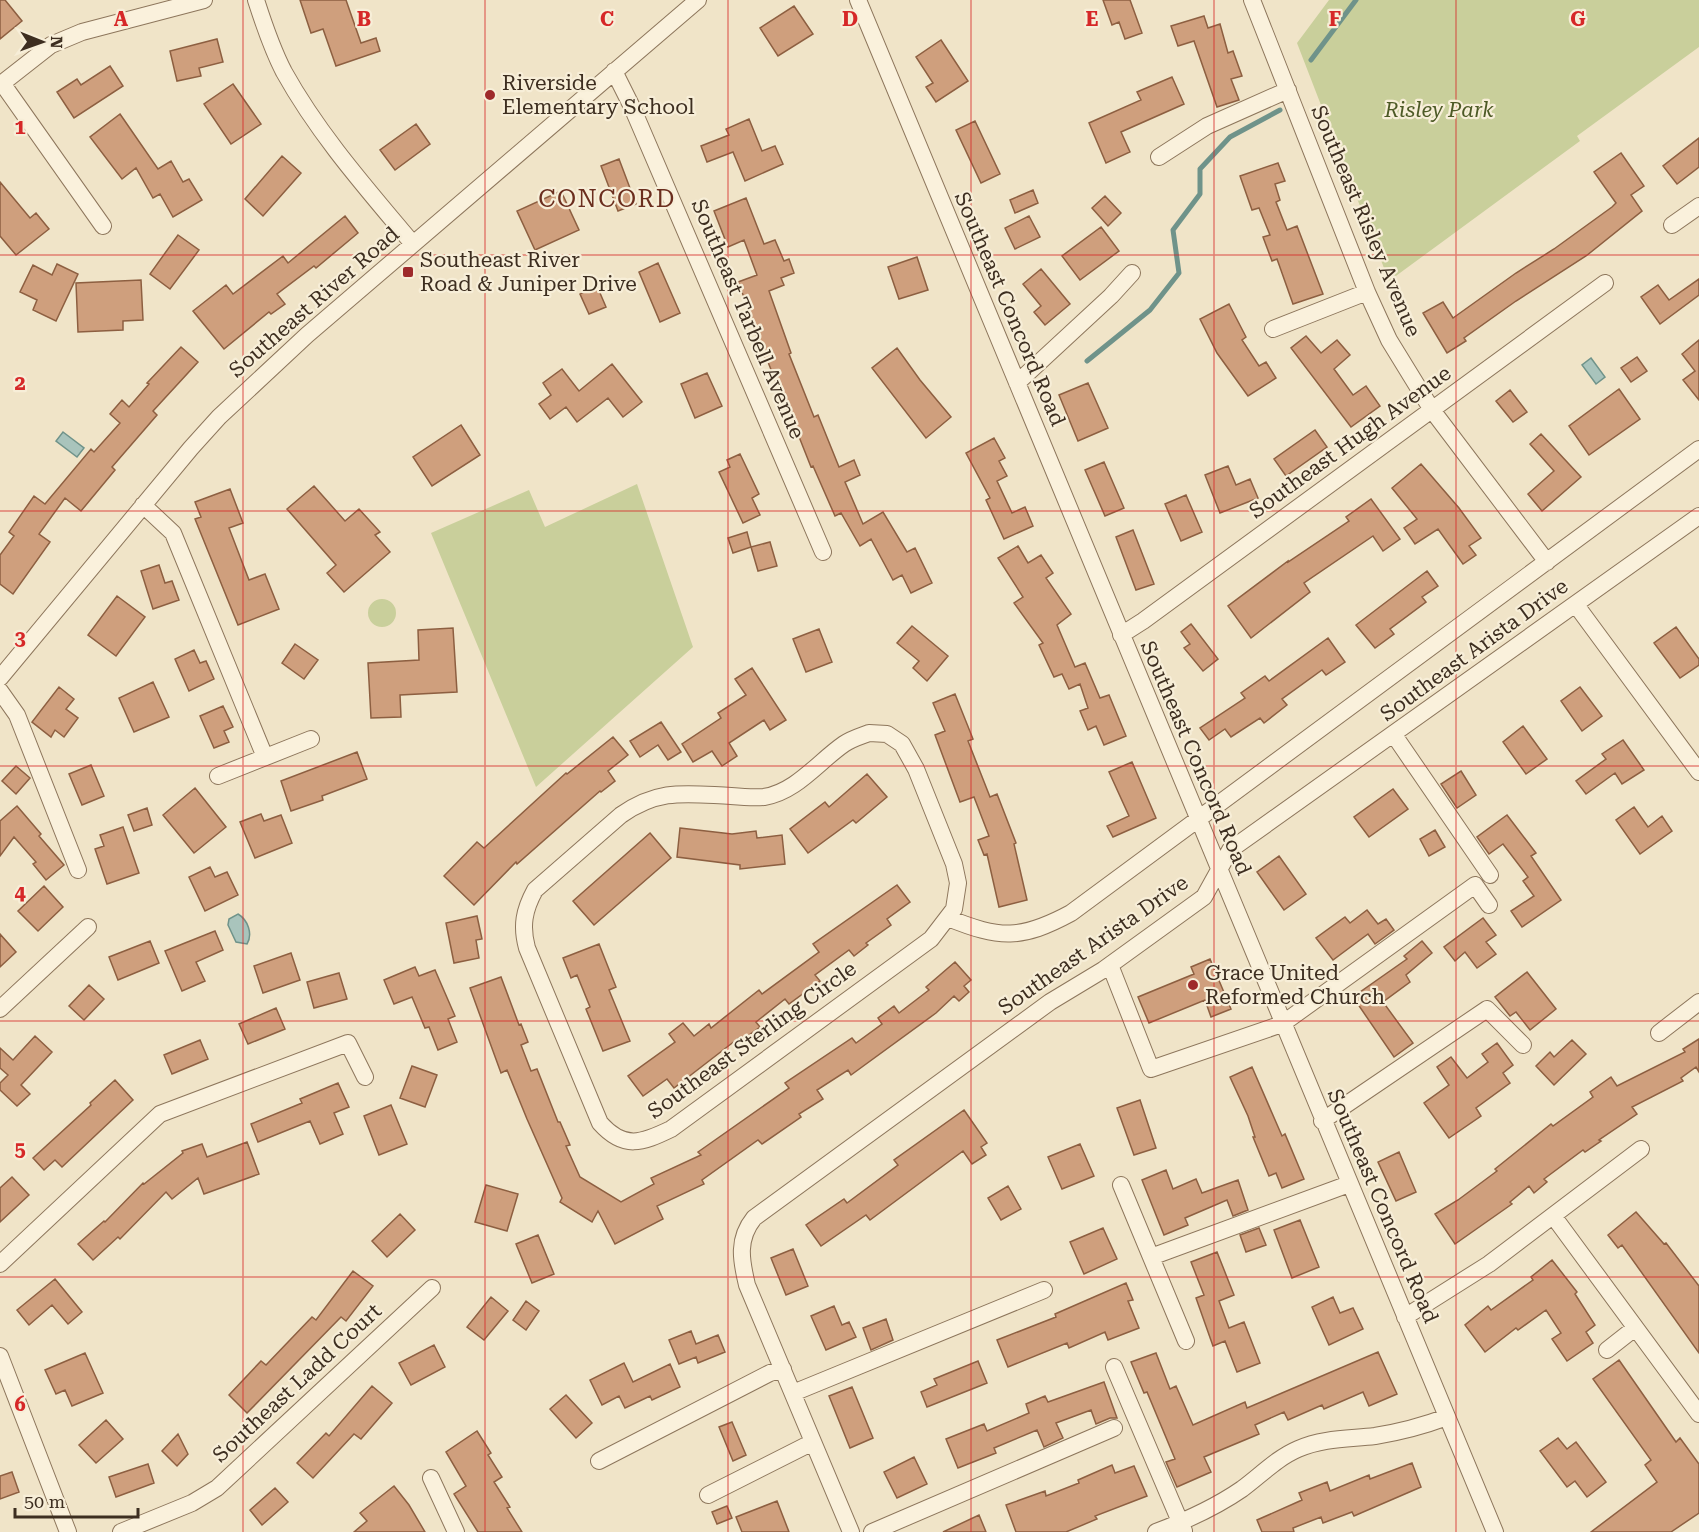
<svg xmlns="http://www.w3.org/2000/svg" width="1699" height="1532" font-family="'Roboto Serif',serif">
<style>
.green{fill:#c9cf9b}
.water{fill:#a9c4bc;stroke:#6f938a;stroke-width:1.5}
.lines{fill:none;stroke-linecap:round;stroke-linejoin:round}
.stream{stroke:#6f938a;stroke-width:5}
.building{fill:#cf9f7d;stroke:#8d5f41;stroke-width:1.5}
.minor-casing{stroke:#8d765c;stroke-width:18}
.minor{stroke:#faf1dc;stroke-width:16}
.grid{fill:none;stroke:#d62828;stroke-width:1.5;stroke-opacity:0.55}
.poi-dot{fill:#9e2a2b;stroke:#f7eed8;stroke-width:2}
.labels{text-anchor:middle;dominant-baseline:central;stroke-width:4.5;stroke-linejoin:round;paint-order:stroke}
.poi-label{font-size:21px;fill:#3d2e20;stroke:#f7eed8;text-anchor:start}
.park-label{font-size:21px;font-style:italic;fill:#4d5a26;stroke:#f7eed8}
.street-label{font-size:21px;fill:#3d2e20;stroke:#f7eed8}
.quarter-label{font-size:24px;letter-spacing:1.5px;fill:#6b2e1e;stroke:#f7eed8}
.grid-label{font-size:20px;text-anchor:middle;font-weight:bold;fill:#d62828;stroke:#f7eed8;stroke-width:4.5;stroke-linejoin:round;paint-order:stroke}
</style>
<rect width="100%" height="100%" fill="#f0e4c8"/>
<path class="green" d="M1329 0H1699V47L1577 136 1580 141 1389 281 1297 43Z
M637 484 693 647 536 787 431 533 529 490 545 527Z
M368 613a14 14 0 1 1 28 0a14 14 0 1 1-28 0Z"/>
<path class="water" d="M1591 358 1605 377 1596 384 1582 365Z
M63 432 84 448 77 457 56 441Z
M238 914C248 920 253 934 247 944L236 942 228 925 229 919Z"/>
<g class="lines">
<path class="stream" d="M1311 60 1356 0
M1087 361 1150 310 1179 273 1173 230 1200 194V169L1230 137 1280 110"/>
</g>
<path class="building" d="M0 0H5L22 21 0 39Z
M300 0H346L361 43 376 38 380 51 336 66 323 29 311 33Z
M1103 0H1130L1142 33 1125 39 1119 22 1112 25Z
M794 6 813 34 778 56 760 28Z
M1204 16 1208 28 1220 24 1228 53 1233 51 1242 76 1231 79 1239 100 1217 107 1194 41 1178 46 1171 26Z
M217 39 223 62 199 68 201 76 177 81 170 51Z
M941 40 968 81 936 102 926 87 933 83 916 57Z
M110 66 123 86 74 118 57 92 77 79 81 85Z
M1172 77 1184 104 1121 132 1130 152 1106 163 1089 123 1141 100 1137 92Z
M233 84 261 124 231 144 204 104Z
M120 114 158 169 171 161 183 182 189 179 202 200 173 217 160 194 153 198 136 168 122 179 90 137Z
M749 119 762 151 775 146 783 164 745 181 733 152 707 162 701 146 729 135 726 129Z
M975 121 1000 174 981 183 956 130Z
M416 124 430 144 395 170 380 150Z
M1699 138V167L1677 184 1663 166Z
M1621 153 1644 186 1631 195 1642 211 1586 256 1516 301 1464 338 1466 341 1447 353 1423 313 1443 302 1453 318 1516 273 1554 249 1612 207 1616 203 1594 172Z
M282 156 301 173 263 216 245 199Z
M619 159 636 204 618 211 601 166Z
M1278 163 1285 181 1275 184 1280 200 1276 202 1287 230 1297 226 1323 294 1293 304 1277 259 1272 261 1263 237 1270 235 1259 208 1252 210 1240 176Z
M0 182 30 218 36 213 49 229 16 255 0 236Z
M1033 190 1038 203 1015 213 1010 200Z
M561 191 579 230 535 250 517 211Z
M1105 196 1121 213 1108 226 1092 208Z
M746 198 764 244 775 240 784 261 789 259 794 273 781 278 784 285 769 291 791 353 789 354 814 417 818 415 839 467 854 460 860 475 845 482 863 524 883 512 907 552 915 548 932 583 911 593 902 575 893 580 871 539 860 546 841 513 835 516 813 466 811 467 790 414 789 415 768 362H766L750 318H752L738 282 757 275 744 240 728 247 714 211Z
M345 216 358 233 316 268 314 266 277 294 285 304 271 314 269 312 224 349 193 311 226 285 233 294 283 256 288 263Z
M1029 216 1040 237 1015 249 1005 228Z
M1101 227 1119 251 1080 280 1062 256Z
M178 235 199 250 170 289 150 274Z
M917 257 928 290 899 299 888 267Z
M658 263 680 313 660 322 639 272Z
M57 264 78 274 56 321 33 310 37 300 20 292 33 265 52 275Z
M1041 269 1070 304 1045 325 1034 312 1041 306 1023 284Z
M1699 279V295L1660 324 1641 297 1658 285 1669 300Z
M141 280 143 320 123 321V330L78 332 76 283Z
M597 286 606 307 589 314 580 294Z
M1229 304 1246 337 1242 340 1259 366 1266 362 1276 378 1248 396 1217 353 1200 319Z
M1306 336 1321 353 1337 340 1350 355 1334 369 1353 395 1366 386 1380 406 1351 427 1291 348Z
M1699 340V400L1683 380 1695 371 1682 354Z
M181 347 198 362 153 411 157 415 112 467 115 470 81 511 65 498 39 534 50 542 13 594 0 584V555L14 536 9 532 34 496 45 504 91 449 94 452 120 423 110 414 122 400 129 407 149 384 147 383Z
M897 348 920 380 951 417 926 438 872 368Z
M1637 357 1647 371 1631 382 1621 368Z
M612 364 642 402 623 417 608 398 577 422 566 407 550 419 539 404 551 395 543 383 562 369 579 391Z
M707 373 722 406 695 418 681 384Z
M1088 383 1108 428 1078 441 1059 395Z
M1619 389 1640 419 1589 455 1569 426Z
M1510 390 1527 412 1513 422 1496 401Z
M461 425 480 455 432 486 413 457Z
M1315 430 1327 447 1286 476 1274 459Z
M1541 434 1581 477 1542 511 1528 494 1554 471 1530 444Z
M994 438 1005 458 999 461 1007 476 997 481 1012 513 1025 507 1033 526 1004 539 986 500 990 498 966 453Z
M740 454 759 494 752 498 760 515 743 523 719 472 730 467 727 460Z
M1104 462 1124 508 1105 516 1085 470Z
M1421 464 1459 508 1481 538 1469 546 1476 555 1463 564 1438 529 1415 544 1404 528 1417 519 1392 488Z
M1228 466 1236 485 1250 479 1258 498 1220 513 1205 475Z
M314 486 345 521 359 509 380 532 375 535 390 552 344 592 327 573 336 565 287 509Z
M230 489 243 523 229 528 249 580 265 574 279 609 238 625 195 519 201 517 195 502Z
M1186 495 1202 532 1181 541 1165 504Z
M1371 499 1400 539 1383 551 1373 536 1304 583 1310 592 1251 638 1228 606 1288 561V562L1349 521 1346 517Z
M1133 530 1154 584 1136 590 1116 537Z
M747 532 751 547 733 553 728 538Z
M770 542 777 566 758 571 751 547Z
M1018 546 1028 563 1041 555 1053 573 1046 578 1071 614 1057 625 1075 667 1085 663 1100 698 1109 695 1126 736 1104 745 1096 726 1088 730 1080 711 1088 708 1080 684 1069 689 1062 674 1054 677 1039 645 1043 643 1014 603 1023 597 998 558Z
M159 565 165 583 172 581 179 600 153 609 141 571Z
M1427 571 1438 586 1422 597 1426 602 1390 629 1394 634 1375 648 1356 625Z
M117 596 145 617 116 656 88 635Z
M1191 624 1218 659 1203 671 1184 648 1190 644 1181 632Z
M912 626 948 656 927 681 913 668 919 661 897 643Z
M1676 627 1699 659V665L1680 678 1654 643Z
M453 628 457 692 400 695 401 717 371 718 368 663 419 660 418 630Z
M819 629 832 662 806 672 793 639Z
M1328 638 1345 662 1326 675 1322 670 1282 699 1287 705 1264 723 1260 718 1231 737 1225 729 1209 740 1200 728 1245 698 1241 693 1265 676 1269 681Z
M295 644 318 660 304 679 282 663Z
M194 650 200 663 206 661 214 679 189 691 175 659Z
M752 668 786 720 770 730 764 720 729 743 737 756 722 766 712 751 693 762 682 744 721 718 718 713 746 695 735 679Z
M153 682 169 717 134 732 119 698Z
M59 687 74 699 66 709 78 718 64 737 55 730 51 737 32 722Z
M1580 687 1602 716 1582 731 1561 701Z
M955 694 973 739 968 741 990 797 997 794 1016 843 1014 844 1027 900 999 907 987 854 984 855 978 840 989 836 974 797 960 802 935 735 945 731 933 703Z
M223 706 233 727 224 731 229 742 214 748 200 716Z
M661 722 681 752 668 760 658 745 640 757 630 741Z
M1523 726 1547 759 1526 774 1503 742Z
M613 737 628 755 608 771 615 781 601 792 600 791 517 864 516 862 474 905 444 876 477 842 484 848 566 773 567 774Z
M1623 740 1644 770 1622 784 1615 773 1586 794 1576 781 1606 759 1602 754Z
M357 752 367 779 322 796 323 800 291 811 281 781Z
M1132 762 1156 818 1113 837 1107 826 1129 816 1109 772Z
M91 765 104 796 82 805 69 774Z
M16 766 30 778 16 794 2 781Z
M1461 771 1476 795 1457 808 1441 784Z
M867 774 887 797 856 823 853 820 808 853 790 829 825 802 829 807Z
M195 788 226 827 194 853 163 815Z
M1393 789 1408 809 1369 837 1354 817Z
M17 806 41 834 39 836 64 865 46 880 33 864 36 862 14 837 0 856V821Z
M1634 807 1648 827 1662 816 1672 831 1640 854 1616 820Z
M147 808 152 825 134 831 128 815Z
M261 814 264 821 281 815 292 843 255 858 240 822Z
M1507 815 1536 853 1531 856 1561 900 1522 927 1511 911 1534 896 1523 881 1528 877 1503 844 1489 854 1477 837Z
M123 827 139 873 107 884 95 849 104 846 100 835Z
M680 828 732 834 756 831 757 838 782 835 785 864 740 869V865L677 857Z
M1435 830 1445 847 1429 856 1420 839Z
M650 833 671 858 594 925 573 901Z
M1279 856 1306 894 1284 910 1257 872Z
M210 867 215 877 227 872 238 895 205 911 189 877Z
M897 885 910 902 887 919 891 925 866 943 868 945 854 956 849 950 815 975 820 981 789 1004 785 999 756 1022 760 1027 742 1040 740 1037 674 1088 667 1079 643 1096 628 1076 675 1042 669 1034 683 1023 694 1036 709 1024 711 1028 759 990 762 994 819 952 813 944Z
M44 886 63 907 38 931 18 911Z
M1367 910 1378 924 1386 919 1394 930 1375 944 1368 934 1333 960 1316 938 1345 917 1350 923Z
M477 916 482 939 476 940 479 958 454 963 446 923Z
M1483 918 1496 935 1486 942 1496 954 1477 968 1465 952 1455 961 1444 947Z
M215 931 223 950 196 962 205 981 182 991 165 951Z
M0 934 16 952 0 967Z
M150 941 159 963 118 980 109 957Z
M1422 941 1432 953 1406 975 1410 982 1383 1002 1413 1043 1394 1057 1353 997 1407 959 1404 956Z
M599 944 616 987 609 990 630 1041 603 1051 586 1009 590 1007 577 975 571 978 563 958Z
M291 953 300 980 263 993 254 966Z
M1210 959 1231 1009 1211 1017 1205 1000 1149 1023 1138 997 1194 974 1191 967Z
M955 962 971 980 964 986 969 992 959 1001 954 996 936 1013 851 1075 848 1070 817 1090 823 1099 799 1114 801 1117 762 1144 758 1140 702 1180 704 1184 657 1206 663 1219 615 1244 598 1211 592 1222 560 1202 562 1198 527 1119 507 1070 501 1073 470 988 501 977 519 1025 521 1024 528 1042 521 1045 531 1071 537 1069 558 1122H560L570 1145 566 1146 580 1177 621 1202 654 1184 651 1178 701 1155 698 1152 789 1088 785 1083 852 1038 856 1043 882 1024 878 1018 894 1006 899 1013 929 990 926 987Z
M415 967 419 976 435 970 455 1016 448 1019 457 1042 438 1050 429 1027 425 1028 412 997 394 1004 384 980Z
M1527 972 1556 1009 1530 1030 1516 1012 1510 1016 1495 997Z
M339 973 347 999 314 1008 307 982Z
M89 985 104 999 84 1020 69 1006Z
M276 1008 285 1029 248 1044 239 1024Z
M35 1036 52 1052 21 1085 30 1094 17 1106 0 1090V1083L8 1075 0 1068V1048L13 1060Z
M1699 1039V1072L1696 1067 1681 1078 1683 1081 1632 1107 1637 1114 1599 1140 1601 1141 1585 1152 1583 1150 1544 1179 1547 1182 1534 1193 1529 1186 1510 1202 1512 1204 1455 1244 1435 1214 1458 1200 1497 1171 1495 1169 1551 1124 1553 1126 1593 1097 1590 1092 1611 1077 1617 1086 1685 1052 1683 1049Z
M200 1040 208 1059 172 1074 164 1055Z
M1572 1040 1586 1054 1554 1085 1536 1066 1550 1052 1554 1057Z
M1497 1043 1513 1065 1503 1073 1510 1083 1476 1108 1481 1116 1449 1138 1424 1103 1449 1085 1437 1067 1451 1057 1467 1078 1488 1062 1482 1054Z
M412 1066 437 1075 425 1107 400 1098Z
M1252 1067 1282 1136 1285 1134 1304 1179 1282 1188 1276 1173 1269 1176 1253 1137H1255L1248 1116 1230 1077Z
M115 1080 133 1100 62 1167 55 1160 44 1170 33 1158 91 1105 90 1103Z
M338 1083 349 1107 334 1113 343 1134 320 1144 310 1121 258 1142 251 1124 302 1103 300 1099Z
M1140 1100 1156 1148 1134 1155 1117 1108Z
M391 1105 407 1144 379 1155 364 1116Z
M964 1110 987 1143 981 1147 986 1155 972 1164 963 1151 870 1220 866 1215 821 1246 806 1225 844 1199 847 1203 898 1165 894 1160Z
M247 1142 259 1174 204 1194 198 1178 172 1199 166 1192 120 1239 118 1237 93 1260 78 1244 104 1221 105 1222 143 1183 144 1184 183 1153 182 1151 202 1144 207 1157Z
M1080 1144 1094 1176 1062 1189 1048 1157Z
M1399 1152 1416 1192 1396 1201 1378 1162Z
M1166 1170 1173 1189 1196 1179 1202 1193 1238 1180 1248 1210 1233 1216 1227 1200 1185 1218 1188 1225 1164 1235 1142 1180Z
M12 1177 29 1195 0 1222V1188Z
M486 1185 518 1194 507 1231 475 1222Z
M1008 1186 1021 1209 1001 1220 988 1198Z
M1636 1212 1664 1244 1666 1243 1699 1286V1353L1622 1245 1618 1248 1608 1235Z
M400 1214 415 1230 387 1257 372 1241Z
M1300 1220 1319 1267 1292 1278 1274 1230Z
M1103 1228 1117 1259 1084 1274 1070 1242Z
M1259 1228 1266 1245 1246 1252 1240 1235Z
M538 1235 554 1274 532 1283 516 1244Z
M793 1249 808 1286 786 1295 771 1258Z
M1217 1252 1234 1295 1219 1301 1229 1328 1244 1322 1260 1363 1237 1372 1225 1341 1213 1346 1196 1298 1204 1295 1191 1262Z
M1552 1260 1577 1292 1575 1294 1595 1325 1586 1332 1593 1343 1567 1361 1552 1339 1561 1333 1546 1310 1518 1330 1516 1328 1485 1352 1465 1325 1488 1306 1491 1310 1533 1280 1531 1277Z
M353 1271 373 1286 346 1321 341 1317 247 1413 229 1395 261 1361 266 1365 312 1317 316 1320Z
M55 1279 82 1312 68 1324 52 1305 29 1325 17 1310Z
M1126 1283 1133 1300 1128 1301 1139 1328 1108 1340 1105 1332 1069 1348 1067 1343 1008 1367 997 1340 1056 1317 1055 1314Z
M491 1297 508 1311 484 1340 467 1327Z
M1333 1297 1340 1313 1353 1308 1363 1329 1329 1345 1312 1307Z
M526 1301 539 1311 526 1330 513 1320Z
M834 1306 842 1325 849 1322 856 1337 826 1350 811 1316Z
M886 1319 893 1340 871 1350 863 1328Z
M691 1331 696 1344 718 1335 725 1352 698 1363 696 1357 679 1364 669 1340Z
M434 1345 445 1367 411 1385 399 1363Z
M1378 1352 1397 1394 1369 1406 1363 1392 1324 1409 1322 1405 1288 1420 1284 1412 1255 1425 1259 1434 1204 1457 1211 1472 1177 1487 1166 1462 1175 1459 1147 1392 1144 1393 1131 1362 1156 1353 1170 1389 1176 1386 1193 1425 1245 1402 1247 1408Z
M85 1353 103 1393 72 1406 65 1390 56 1394 45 1370Z
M1619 1360 1676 1442 1680 1438 1699 1464V1513L1671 1532H1591L1657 1482 1645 1465 1651 1460 1593 1379Z
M978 1361 987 1383 927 1407 921 1392 937 1385 934 1379Z
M624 1363 633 1382 670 1364 680 1387 652 1400 650 1396 625 1408 619 1396 602 1405 590 1380Z
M1104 1382 1117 1418H1110L1096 1424 1091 1410 1056 1423 1063 1438 1044 1447 1037 1430 994 1448 996 1453 958 1468 946 1439 984 1424 987 1431 1029 1413 1026 1404 1045 1396 1048 1402Z
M372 1386 392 1403 361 1439 354 1434 313 1478 297 1463 326 1433 329 1436Z
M852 1387 873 1438 850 1448 829 1396Z
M566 1395 592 1423 576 1438 550 1409Z
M106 1420 123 1439 96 1463 79 1445Z
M732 1422 746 1455 733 1461 719 1427Z
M477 1431 491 1453 488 1455 502 1477 494 1482 510 1507 507 1508 522 1532H478L454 1494 466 1486 446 1452Z
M178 1434 188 1454 177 1466 162 1451Z
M1558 1438 1567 1449 1576 1442 1606 1482 1587 1497 1575 1481 1567 1487 1540 1451Z
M914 1457 927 1484 897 1498 884 1472Z
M1412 1463 1421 1487 1354 1516 1352 1512 1323 1523 1321 1517 1293 1528 1294 1532H1262L1257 1520 1302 1500 1299 1493 1327 1482 1330 1491 1369 1475 1370 1479Z
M148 1464 154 1483 116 1497 109 1477Z
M1112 1465 1115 1473 1134 1466 1147 1496 1095 1516 1097 1519 1066 1532H1016L1006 1505 1045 1491 1046 1496 1079 1483 1078 1480Z
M12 1472 19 1492 0 1499V1476Z
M394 1486 409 1505 425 1532H354L367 1521 360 1513Z
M275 1488 288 1502 262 1525 250 1510Z
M777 1501 789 1532H742L736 1517Z
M727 1506 732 1518 717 1524 712 1512Z
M979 1515 986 1532H943Z"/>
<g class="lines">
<defs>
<path id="minor" d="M256 0C264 25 272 49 284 72 319 135 367 189 413 244
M858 0 1495 1532
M1252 0 1367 292 1389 340 1432 410 1547 562
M614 71 632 107 823 552
M2 83 103 226
M0 85 51 45 82 32 204 0
M1159 157 1207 126 1288 90
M1672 225 1699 206
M1273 329 1367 292
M1017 383 1111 296 1132 273
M143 505 173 533 265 757
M1576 605 1699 772
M1121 635 1143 621 1605 283
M0 678 191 448 219 417 307 335 698 0
M0 691 17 715 78 870
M869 733 887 734 902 744 916 769 954 864 958 883 954 909 931 939 671 1129C642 1143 624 1150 600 1123L527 948C521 926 524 910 535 890L621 815C660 788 686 794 731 796 742 797 753 798 764 797 796 792 818 762 844 744 851 739 861 736 869 733Z
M1394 735 1490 875
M218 776 311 739
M948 918C1000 939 1021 940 1071 913L1699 449
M1110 965 1151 1069 1282 1024 1475 885 1489 905
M0 1009 88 927
M1659 1033 1699 1002
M1322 1121 1487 1009 1523 1045
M1121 1185 1186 1341
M1554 1217 1699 1414
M1151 1257 1349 1184
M0 1264 160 1114 348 1043 365 1077
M1405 1317 1489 1264 1641 1149
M1607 1350 1635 1328
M0 1356 68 1532
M1114 1367 1184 1531
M793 1393 1044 1290
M599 1461 770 1373 783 1369
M431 1478 456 1532
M708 1495 813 1442
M121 1532 192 1503 217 1488 432 1288
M851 1532 747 1285C741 1260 737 1239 754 1218L1050 1002 1103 970 1204 897 1230 850 1699 516
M872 1532 1114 1428
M1156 1532C1185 1521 1216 1507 1242 1489 1261 1475 1277 1458 1298 1449 1323 1438 1349 1439 1375 1436 1400 1432 1423 1426 1447 1417"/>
</defs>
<use href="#minor" class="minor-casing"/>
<use href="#minor" class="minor"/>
</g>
<path class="grid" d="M243 0V1532M485 0V1532M728 0V1532M971 0V1532M1214 0V1532M1456 0V1532M0 255H1699M0 511H1699M0 766H1699M0 1021H1699M0 1277H1699"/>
<g class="poi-dot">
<circle cx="490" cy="95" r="6"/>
<rect x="402" y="266" width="12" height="12" rx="3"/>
<circle cx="1193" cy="985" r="6"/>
</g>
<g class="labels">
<g class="poi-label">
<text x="502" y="83">Riverside<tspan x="502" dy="24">Elementary School</tspan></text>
<text x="420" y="260">Southeast River<tspan x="420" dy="24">Road &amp; Juniper Drive</tspan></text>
<text x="1205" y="973">Grace United<tspan x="1205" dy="24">Reformed Church</tspan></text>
</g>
<g class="park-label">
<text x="1439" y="110">Risley Park</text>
</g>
<g class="street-label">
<text transform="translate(1366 221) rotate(67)">Southeast Risley Avenue</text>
<text transform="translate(314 302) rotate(-41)">Southeast River Road</text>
<text transform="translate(1010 309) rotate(67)">Southeast Concord Road</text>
<text transform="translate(748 319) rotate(67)">Southeast Tarbell Avenue</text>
<text transform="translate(1350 442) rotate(-36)">Southeast Hugh Avenue</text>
<text transform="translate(1474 650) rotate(-36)">Southeast Arista Drive</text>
<text transform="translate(1196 758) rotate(67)">Southeast Concord Road</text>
<text transform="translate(1093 945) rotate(-35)">Southeast Arista Drive</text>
<text transform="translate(752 1040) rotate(-36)">Southeast Sterling Circle</text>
<text transform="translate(1383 1206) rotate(67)">Southeast Concord Road</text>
<text transform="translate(297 1383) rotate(-43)">Southeast Ladd Court</text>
</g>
<g class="quarter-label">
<text x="607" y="199">CONCORD</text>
</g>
</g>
<g class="grid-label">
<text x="121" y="26">A</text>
<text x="364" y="26">B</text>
<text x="607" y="26">C</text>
<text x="850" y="26">D</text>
<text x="1092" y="26">E</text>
<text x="1335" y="26">F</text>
<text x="1578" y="26">G</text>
<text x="20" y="134">1</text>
<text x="20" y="390">2</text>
<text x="20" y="645">3</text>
<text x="20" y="900">4</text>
<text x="20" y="1156">5</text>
<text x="20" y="1411">6</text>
</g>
<g transform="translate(42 42) rotate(91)" stroke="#f7eed8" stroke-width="4.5" paint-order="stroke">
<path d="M0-4.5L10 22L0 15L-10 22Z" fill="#3d2e20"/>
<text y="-9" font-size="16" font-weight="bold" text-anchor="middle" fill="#3d2e20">N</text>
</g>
<path d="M15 1508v9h123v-9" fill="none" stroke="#3d2e20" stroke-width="3"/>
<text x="24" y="1508" font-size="18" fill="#3d2e20" stroke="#f7eed8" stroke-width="4.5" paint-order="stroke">50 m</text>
</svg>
